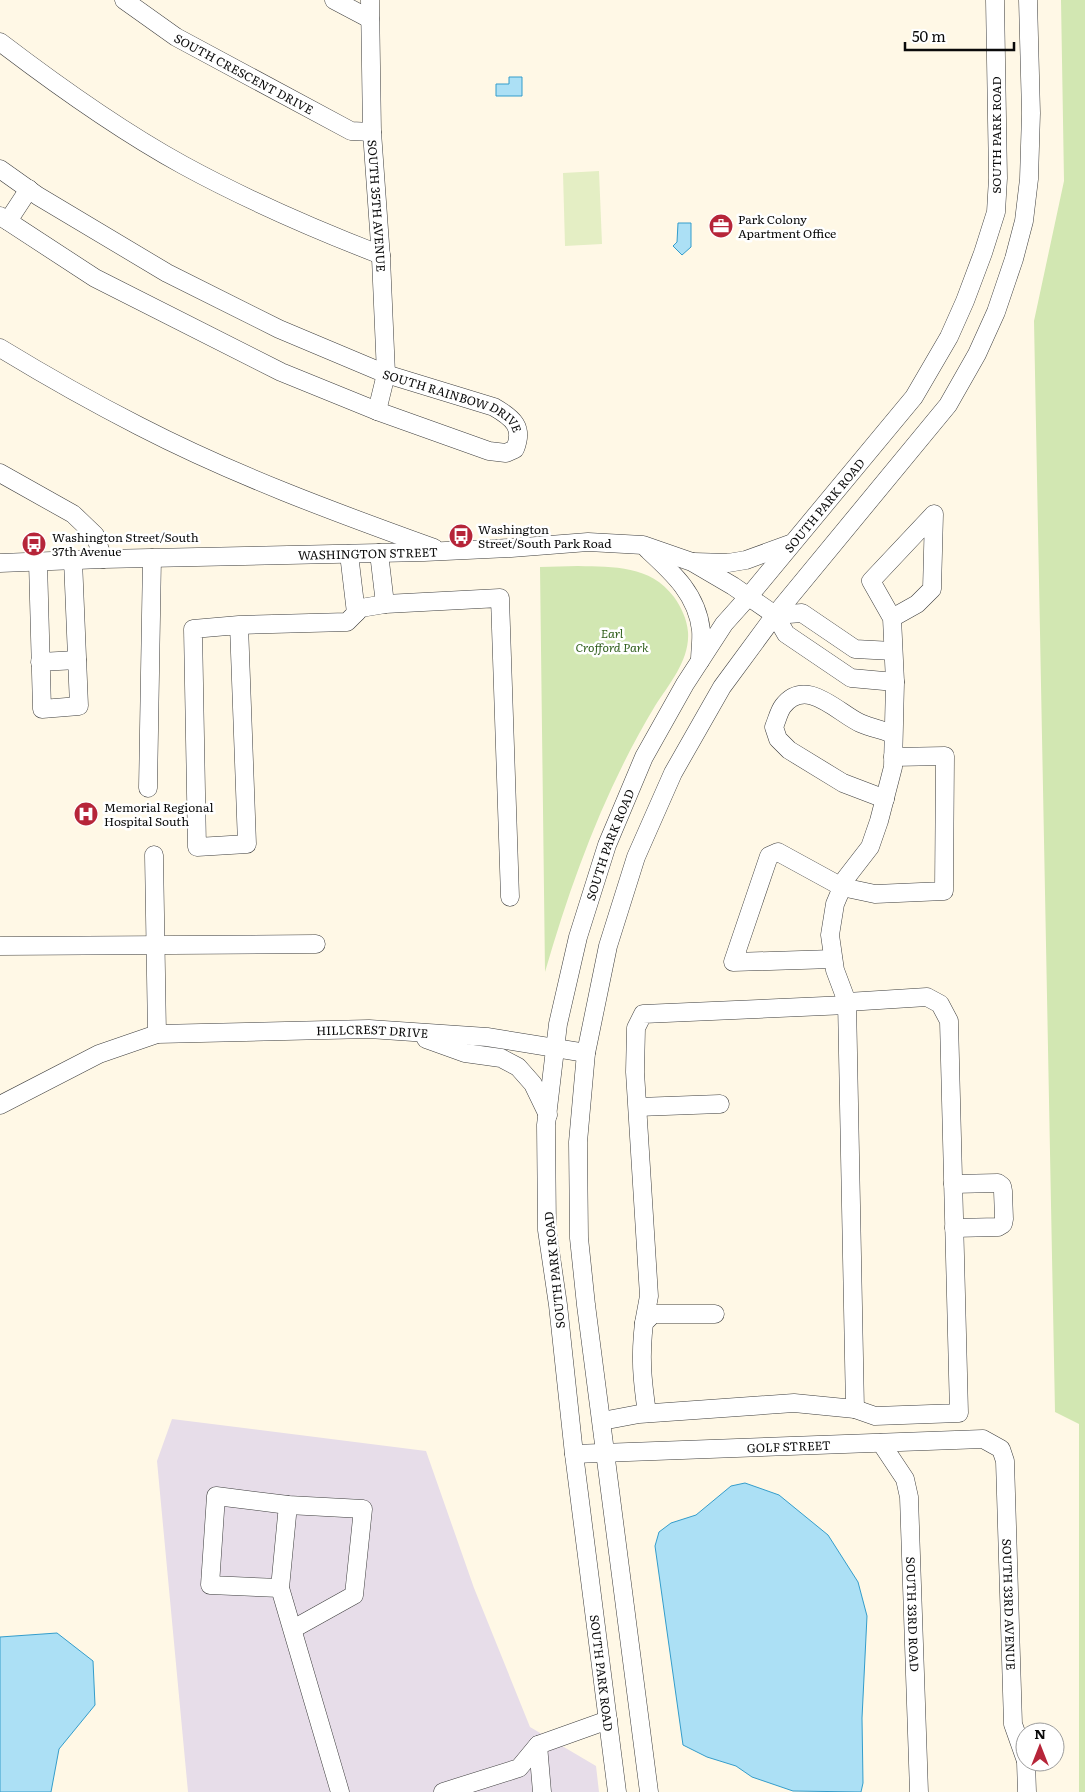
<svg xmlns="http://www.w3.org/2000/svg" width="1085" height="1792" font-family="Literata,serif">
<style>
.industrial{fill:#e7dde9}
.green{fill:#d2e7b2}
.pitch{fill:#e4eec4}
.water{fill:#ace0f5;stroke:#349dcb}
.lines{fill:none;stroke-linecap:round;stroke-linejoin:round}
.minor-casing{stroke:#3d3d3d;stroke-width:19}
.minor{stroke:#fff;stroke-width:18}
.labels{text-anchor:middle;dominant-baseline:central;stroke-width:5;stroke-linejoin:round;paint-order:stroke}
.street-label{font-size:12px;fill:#0a0a0a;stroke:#fff}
.poi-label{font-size:12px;fill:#0a0a0a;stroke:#fff;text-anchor:start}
.park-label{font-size:12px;font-style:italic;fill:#305f1c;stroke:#fff}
</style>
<rect width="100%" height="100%" fill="#fff8e6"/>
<path class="industrial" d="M172 1419 426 1451 474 1588 530 1727 596 1766 599 1792H188L157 1461Z"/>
<path class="green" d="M1061 0H1085V1792H1079V1424L1055 1412 1034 321 1064 181Z
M578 566C614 567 650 565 674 597 681 607 687 619 688 632 690 660 669 684 655 706 605 789 572 879 545 972L540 567Z"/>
<path class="pitch" d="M599 171 602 244 565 246 563 173Z"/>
<path class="water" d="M509 77H522V96H496V84H509Z
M678 223H691V247L682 255 673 246 677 242Z
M745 1483 779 1495 828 1535 858 1582 867 1616 862 1718 863 1783 861 1792 793 1791 752 1777 736 1766 707 1757 683 1745 655 1546 659 1532 671 1523 696 1515 731 1486Z
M57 1633 93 1661 95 1705 59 1749 51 1792H0V1637Z"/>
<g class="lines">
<defs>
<g id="minor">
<path id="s1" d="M124 0 176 37 351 131 372 132"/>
<path d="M334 0 370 19"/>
<path id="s2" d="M370 0 372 132 381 258 386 374 377 411"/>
<path d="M0 42C59 87 119 130 183 165 247 200 314 229 381 255"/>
<path id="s3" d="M0 169 38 196 167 273 279 329 386 374 494 407C513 418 524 427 515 449L506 453 489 451 377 411 281 372 95 278 0 216"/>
<path d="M8 221 29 189"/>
<path d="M0 348C46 376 92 402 139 426 234 475 334 512 434 548"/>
<path d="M0 473 73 514 95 535 103 559"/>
<path d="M647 549C672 572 697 594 701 630 702 640 700 651 700 661"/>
<path d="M379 553 385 604"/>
<path d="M349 554 356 613"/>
<path d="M38 562 42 709 79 706 73 560"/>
<path d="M694 562 728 563 746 560 790 544"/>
<path id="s4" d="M0 563 103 559 424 552 511 548 588 542 643 545 692 562 733 586 775 615 786 634 851 678 895 682"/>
<path d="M775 615 802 613 855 649 893 651"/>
<path d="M239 625 247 844 197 847 193 629 239 625 347 622 361 608 385 604 500 598 510 897"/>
<path d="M40 662 77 660"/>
<path d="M148 788 152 558"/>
<path d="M885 799 843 783 789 750 778 739 774 727C777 720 779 711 783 706 806 676 838 713 860 723 871 728 883 730 893 734"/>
<path d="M154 855 157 1034"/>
<path d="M0 946 316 944"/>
<path d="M833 959 733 962 769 856 778 852 842 887 875 894 944 891 945 756 893 757"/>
<path d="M847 1002 927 997 940 1004 949 1021 959 1413 875 1416 855 1409"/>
<path d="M426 1039 465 1053 501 1058 518 1067 533 1084 548 1115"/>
<path id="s5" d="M0 1105 99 1054 157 1034 369 1029 487 1037 586 1053"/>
<path d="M638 1107 720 1104"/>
<path d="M953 1184 998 1183 1002 1186 1003 1191 1004 1219 1003 1224 998 1227 954 1228"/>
<path d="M644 1323 649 1296 635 1072 636 1028 643 1014 847 1005"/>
<path d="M647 1413C642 1379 640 1357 644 1323L653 1314H715"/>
<path d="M602 1421 639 1414 794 1403 855 1409 847 1002 835 970 830 935 835 904 846 878 870 847 879 821 893 767 895 682 892 618 917 604 932 589 934 514 871 581 892 618"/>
<path id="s6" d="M881 1443 905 1479 909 1497 919 1792"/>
<path id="s7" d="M574 1454 983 1439 1001 1449 1005 1461 1013 1724 1025 1758"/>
<path d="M288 1505 280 1588 340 1792"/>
<path d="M280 1588 210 1585 216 1496 288 1505 363 1509 354 1595 293 1629"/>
<path d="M538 1745 542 1792"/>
<path d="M1026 1762 1027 1792"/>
<path d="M443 1792 519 1768 538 1745 608 1720"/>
<path id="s8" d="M617 1792 574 1454 558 1305 547 1230 546 1125 558 1024 578 937 607 845 644 757 685 684 724 624 749 596 914 397 949 337 965 301 983 253 996 212 998 178 995 0"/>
<path d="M649 1792 586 1305 579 1238 578 1142 586 1053 608 946 636 857 673 773 722 687 775 615 948 405 977 354 996 312 1014 259 1024 221 1029 179 1031 113 1028 0"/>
</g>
</defs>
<use href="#minor" class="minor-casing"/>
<use href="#minor" class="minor"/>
</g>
<defs>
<symbol id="office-disc" viewBox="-11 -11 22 22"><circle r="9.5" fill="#b62539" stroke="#fff"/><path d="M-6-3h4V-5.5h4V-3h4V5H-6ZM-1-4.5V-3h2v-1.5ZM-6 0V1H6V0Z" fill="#fff"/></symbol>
<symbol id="bus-disc" viewBox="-11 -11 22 22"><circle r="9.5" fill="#b62539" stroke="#fff"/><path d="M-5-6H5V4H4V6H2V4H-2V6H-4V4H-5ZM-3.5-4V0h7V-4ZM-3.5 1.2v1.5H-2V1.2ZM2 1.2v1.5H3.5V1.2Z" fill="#fff"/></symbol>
<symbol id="hospital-disc" viewBox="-11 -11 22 22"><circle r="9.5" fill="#b62539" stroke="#fff"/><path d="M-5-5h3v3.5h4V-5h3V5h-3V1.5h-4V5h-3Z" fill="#fff"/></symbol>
</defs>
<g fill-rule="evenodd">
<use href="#office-disc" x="707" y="212" width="28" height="28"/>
<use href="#bus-disc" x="447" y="522" width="28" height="28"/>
<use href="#bus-disc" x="20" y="530" width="28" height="28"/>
<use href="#hospital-disc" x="72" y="800" width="28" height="28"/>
</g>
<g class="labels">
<g class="street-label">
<text stroke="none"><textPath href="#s1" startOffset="141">SOUTH CRESCENT DRIVE</textPath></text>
<text transform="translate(996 135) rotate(-90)">SOUTH PARK ROAD</text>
<text stroke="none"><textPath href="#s2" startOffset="206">SOUTH 35TH AVENUE</textPath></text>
<text stroke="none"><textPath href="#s3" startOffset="511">SOUTH RAINBOW DRIVE</textPath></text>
<text stroke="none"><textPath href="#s8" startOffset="1365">SOUTH PARK ROAD</textPath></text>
<text stroke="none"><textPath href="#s4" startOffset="368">WASHINGTON STREET</textPath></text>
<text stroke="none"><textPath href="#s8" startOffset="960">SOUTH PARK ROAD</textPath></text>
<text stroke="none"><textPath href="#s5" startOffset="388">HILLCREST DRIVE</textPath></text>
<text transform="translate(554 1270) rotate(-96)">SOUTH PARK ROAD</text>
<text stroke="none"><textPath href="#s7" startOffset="215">GOLF STREET</textPath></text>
<text stroke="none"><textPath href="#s7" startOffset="586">SOUTH 33RD AVENUE</textPath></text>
<text stroke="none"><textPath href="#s6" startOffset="179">SOUTH 33RD ROAD</textPath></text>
<text transform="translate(602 1673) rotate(83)">SOUTH PARK ROAD</text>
</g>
<g class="poi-label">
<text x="738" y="219">Park Colony<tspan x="738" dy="14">Apartment Office</tspan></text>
<text x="478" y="529">Washington<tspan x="478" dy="14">Street/South Park Road</tspan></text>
<text x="52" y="537">Washington Street/South<tspan x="52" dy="14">37th Avenue</tspan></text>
<text x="104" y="807">Memorial Regional<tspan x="104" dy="14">Hospital South</tspan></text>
</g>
<g class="park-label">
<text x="612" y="633">Earl<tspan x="612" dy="14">Crofford Park</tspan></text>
</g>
</g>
<g transform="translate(1040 1747)"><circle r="24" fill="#ffffff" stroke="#9d9d9d"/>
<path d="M0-4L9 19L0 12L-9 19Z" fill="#b62539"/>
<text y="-8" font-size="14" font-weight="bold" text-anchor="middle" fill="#0a0a0a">N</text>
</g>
<path d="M905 42v8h109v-8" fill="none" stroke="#0a0a0a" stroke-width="2.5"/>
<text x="912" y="42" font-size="15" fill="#0a0a0a" stroke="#ffffff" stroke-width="4" paint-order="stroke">50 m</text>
</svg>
